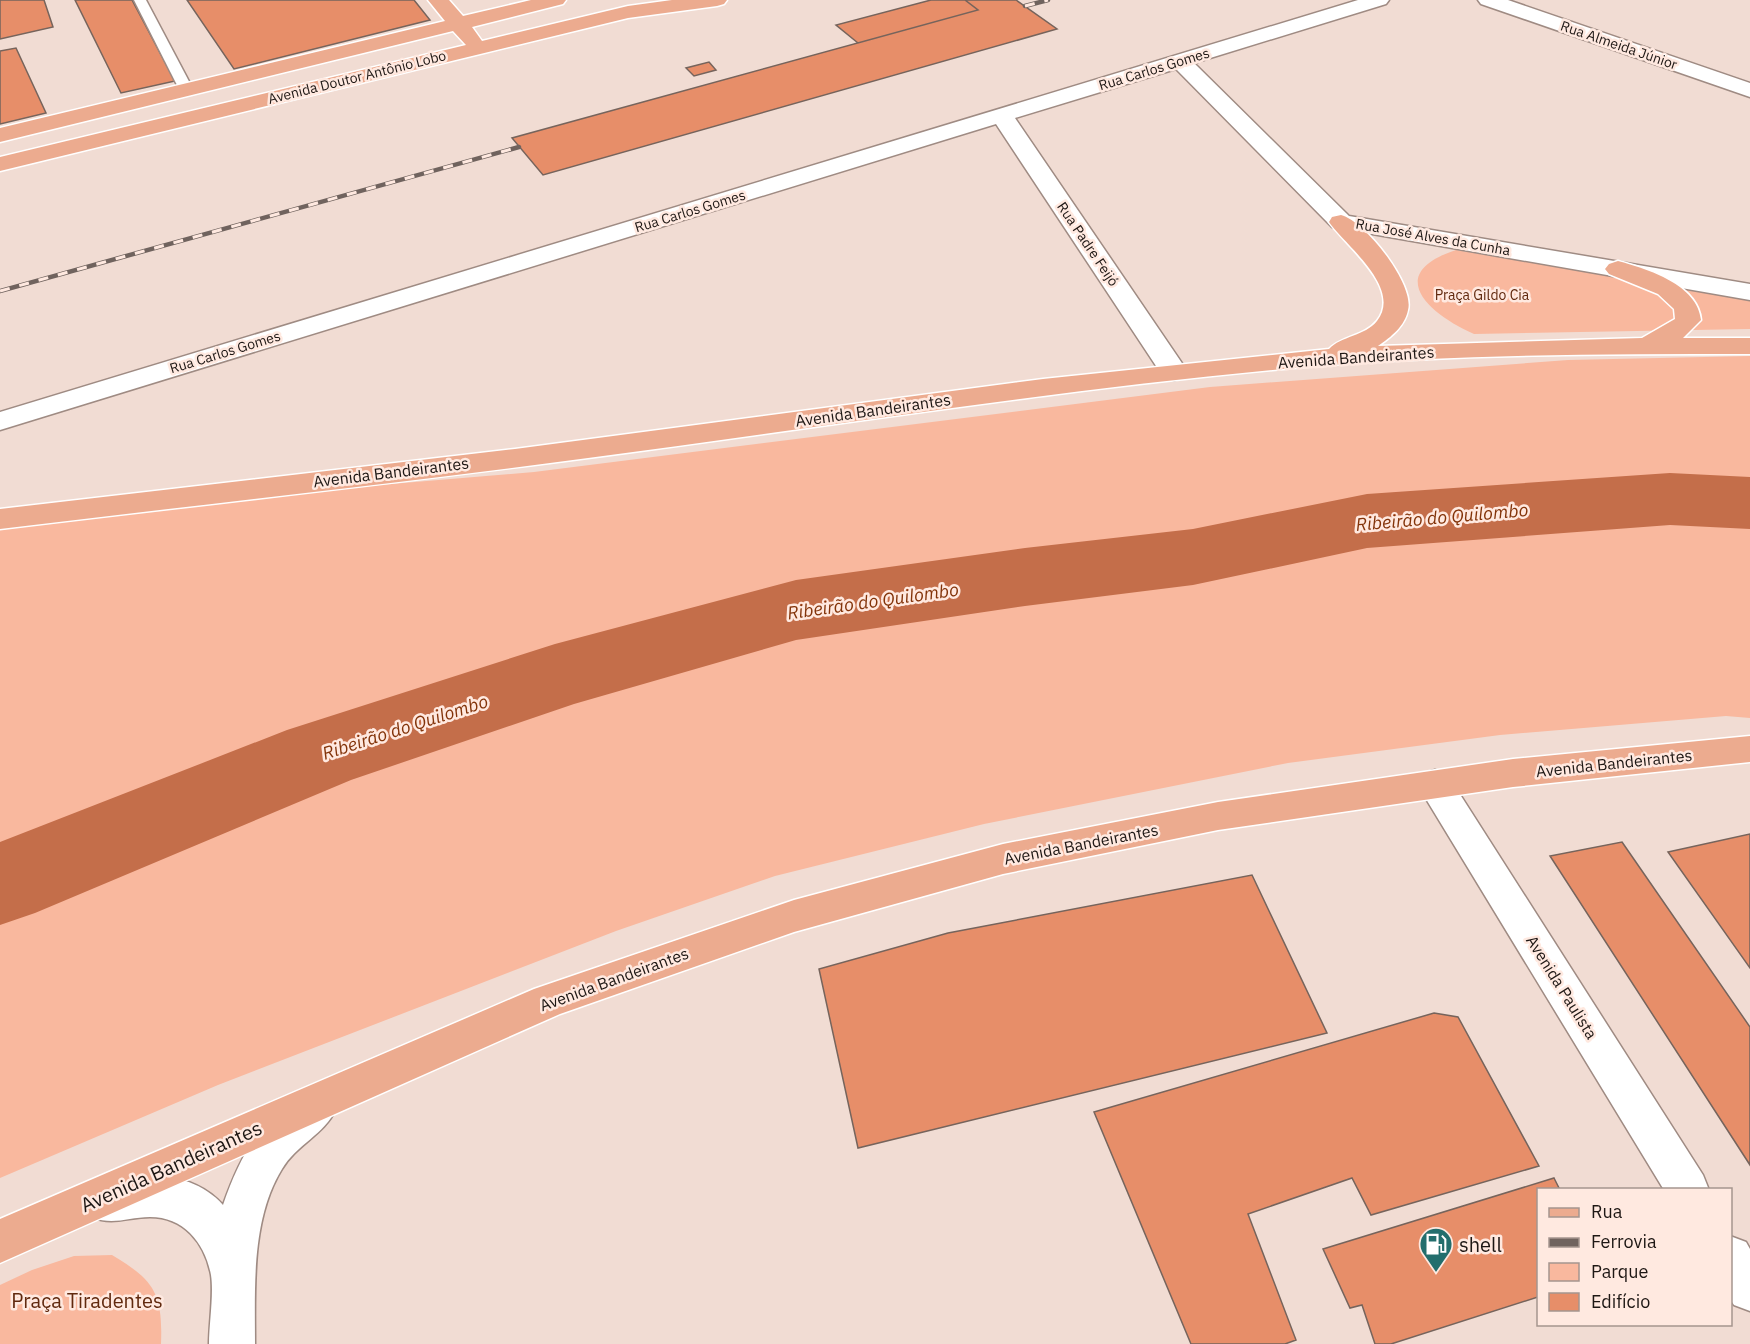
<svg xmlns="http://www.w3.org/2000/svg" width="1750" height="1344" font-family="'IBM Plex Sans',sans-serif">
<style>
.green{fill:#f9b89e}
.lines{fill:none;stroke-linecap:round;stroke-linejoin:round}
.river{fill:#c46e4a;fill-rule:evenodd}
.building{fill:#e78e69;stroke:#76645c;stroke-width:1.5}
.service-casing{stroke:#9f8b83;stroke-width:3}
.minor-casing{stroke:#9f8b83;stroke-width:3}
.secondary-casing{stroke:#9f8b83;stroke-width:3}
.primary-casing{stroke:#fff;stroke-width:3}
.service{fill:#fff;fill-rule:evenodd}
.minor{fill:#fff;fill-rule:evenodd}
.secondary{fill:#fff;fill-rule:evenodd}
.primary{fill:#ecab8f;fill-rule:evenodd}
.rail-casing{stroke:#70635e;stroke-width:4.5}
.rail{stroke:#ffe9e0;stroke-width:3;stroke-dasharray:10;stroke-linecap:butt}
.labels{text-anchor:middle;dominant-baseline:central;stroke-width:5;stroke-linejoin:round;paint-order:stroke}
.far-street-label{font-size:14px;fill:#1e1714;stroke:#ffe9e0}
.far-park-label{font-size:14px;fill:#61290e;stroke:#ffe9e0}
.street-label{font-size:16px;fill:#1e1714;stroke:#ffe9e0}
.water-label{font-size:18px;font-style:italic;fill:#833309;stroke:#ffe9e0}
.near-street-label{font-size:20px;fill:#1e1714;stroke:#ffe9e0}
.near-poi-label{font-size:20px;fill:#1e1714;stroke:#ffe9e0;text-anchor:start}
.near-park-label{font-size:20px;fill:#61290e;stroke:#ffe9e0}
</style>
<rect width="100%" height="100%" fill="#f1dcd3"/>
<path class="green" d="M1456 250 1750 299V329L1474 334C1429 314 1383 274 1456 250Z
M1750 356V718L1726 716 1500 735 1288 763 984 824 775 876 616 931 218 1085 0 1178V530L235 497 534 472 1210 387 1568 360Z
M112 1255C154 1280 163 1293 161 1344H0V1285L32 1270 74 1256Z"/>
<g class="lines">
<path class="river" d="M1670 473 1750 477V529L1670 525 1367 548 1193 585 1025 606 796 640 574 704 351 780 35 913 0 925V842L287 730 555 644 796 580 1025 548 1193 529 1367 494Z"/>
</g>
<path class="building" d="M0 0H44L53 27 0 39Z
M75 0H132L175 81 121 93Z
M187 0H414L430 20 234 69Z
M931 0H965L978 10 858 43 836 25Z
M965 0H1016L1057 29 543 175 512 138 978 10Z
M16 48 46 113 0 124V51Z
M709 62 716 70 694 76 686 68Z
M1750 834V968L1668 852Z
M1622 842 1750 1027V1165L1550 856Z
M1252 875 1327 1033 858 1148 819 969 948 933Z
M1434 1013 1458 1017 1539 1166 1371 1215 1352 1178 1248 1214 1296 1340 1285 1344H1191L1094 1112Z
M1554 1178 1560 1190H1538V1297L1391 1344H1375L1362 1305 1350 1308 1323 1249Z"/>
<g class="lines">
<defs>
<path id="service" d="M134 0H146L193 89 191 92H181L179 89Z"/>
<path id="minor" d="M1358 0H1389L1386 4 1194 63 1349 216 1750 284V300L1332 227 1176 69 1015 118 1188 372 1184 378 1174 380 1164 378 996 124 0 430V412Z
M1478 0H1508L1750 83V97L1481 4Z"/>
<path id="secondary" d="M1435 770 1447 774 1703 1175 1709 1190H1664L1423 794 1417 784 1423 774Z
M315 1090 330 1095 336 1109C325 1134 296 1145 282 1169 251 1219 255 1288 255 1344H209C209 1324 214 1294 211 1275 205 1243 184 1217 150 1217 128 1217 113 1226 92 1217L85 1202 92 1187C133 1170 191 1169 223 1205 240 1156 264 1109 315 1090Z
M1730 1236 1746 1242 1750 1249V1311L1734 1305 1730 1299Z"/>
<path id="primary" d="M428 0H449L463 16 531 0H566L563 4 472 27 482 41 628 6 672 0H727L724 4 717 6 628 18 0 171V157L466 45 453 31 0 142V128L445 21Z
M1341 215C1365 221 1415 285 1408 310 1405 326 1391 337 1378 346L1642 338 1675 319 1674 309 1658 294 1609 274 1605 269 1609 264 1618 261C1648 269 1698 285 1701 320L1683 338H1750V354C1606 354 1461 354 1317 366 1073 387 831 426 588 458 393 484 196 505 0 529V509L515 449 1043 379 1329 349C1341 336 1365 336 1377 321 1403 288 1345 245 1329 222L1332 217Z
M1750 736V762L1513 787 1218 830 1003 874 794 932 560 1014 0 1263V1219L534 989 794 900 1003 844 1218 802 1513 759Z"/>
</defs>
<use href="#service" class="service-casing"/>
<use href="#minor" class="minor-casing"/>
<use href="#secondary" class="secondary-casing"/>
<use href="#primary" class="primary-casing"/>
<use href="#service" class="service"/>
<use href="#minor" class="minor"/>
<use href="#secondary" class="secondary"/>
<use href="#primary" class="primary"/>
<defs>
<path id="rail" d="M1025 6 1048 0
M0 291 519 147"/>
</defs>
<use href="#rail" class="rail-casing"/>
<use href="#rail" class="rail"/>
</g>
<defs>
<symbol id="fuel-pin" viewBox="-11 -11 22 30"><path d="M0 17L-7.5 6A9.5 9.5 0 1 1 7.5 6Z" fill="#236e6d" stroke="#ffe9e0"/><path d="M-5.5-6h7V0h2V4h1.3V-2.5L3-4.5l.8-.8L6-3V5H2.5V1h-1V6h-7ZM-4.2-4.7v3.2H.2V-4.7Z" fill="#fff"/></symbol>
</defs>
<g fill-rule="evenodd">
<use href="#fuel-pin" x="1417" y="1225" width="38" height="52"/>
</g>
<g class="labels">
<g class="far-street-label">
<text transform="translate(1619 45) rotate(19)">Rua Almeida Júnior</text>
<text transform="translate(1154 69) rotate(-17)">Rua Carlos Gomes</text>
<text transform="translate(357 77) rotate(-14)">Avenida Doutor Antônio Lobo</text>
<text transform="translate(690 211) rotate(-17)">Rua Carlos Gomes</text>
<text transform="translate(1433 237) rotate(10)">Rua José Alves da Cunha</text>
<text transform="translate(1088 244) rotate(56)">Rua Padre Feijó</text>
<text transform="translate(225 352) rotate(-17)">Rua Carlos Gomes</text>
</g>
<g class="far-park-label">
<text x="1482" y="295">Praça Gildo Cia</text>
</g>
<g class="street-label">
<text transform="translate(1356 357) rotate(-4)">Avenida Bandeirantes</text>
<text transform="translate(873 410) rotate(-8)">Avenida Bandeirantes</text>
<text transform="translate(391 472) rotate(-7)">Avenida Bandeirantes</text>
<text transform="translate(1614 763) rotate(-6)">Avenida Bandeirantes</text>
<text transform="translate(1081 844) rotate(-11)">Avenida Bandeirantes</text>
<text transform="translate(614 979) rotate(-20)">Avenida Bandeirantes</text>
<text transform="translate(1562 987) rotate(58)">Avenida Paulista</text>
</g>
<g class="water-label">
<text transform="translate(1442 517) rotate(-5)">Ribeirão do Quilombo</text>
<text transform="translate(873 601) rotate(-8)">Ribeirão do Quilombo</text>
<text transform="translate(405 727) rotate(-18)">Ribeirão do Quilombo</text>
</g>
<g class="near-street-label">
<text transform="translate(171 1166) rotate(-24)">Avenida Bandeirantes</text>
</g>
<g class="near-poi-label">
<text x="1459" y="1244">shell</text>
</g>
<g class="near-park-label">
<text x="87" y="1300">Praça Tiradentes</text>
</g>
</g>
<rect x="1537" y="1188" width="195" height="138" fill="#ffe9e0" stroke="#a5958e" stroke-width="1.5"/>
<rect x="1549" y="1208" width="30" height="9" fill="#ecab8f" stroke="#a5958e" stroke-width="1.5"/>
<text x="1591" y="1218" font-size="18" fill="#1e1714">Rua</text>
<rect x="1549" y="1238" width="30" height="9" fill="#70635e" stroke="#a5958e" stroke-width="1.5"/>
<text x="1591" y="1248" font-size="18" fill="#1e1714">Ferrovia</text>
<rect x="1549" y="1263" width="30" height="18" fill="#f9b89e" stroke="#a5958e" stroke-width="1.5"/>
<text x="1591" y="1278" font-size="18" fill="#1e1714">Parque</text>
<rect x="1549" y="1293" width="30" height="18" fill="#e78e69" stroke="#a5958e" stroke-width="1.5"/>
<text x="1591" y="1308" font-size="18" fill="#1e1714">Edifício</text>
</svg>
